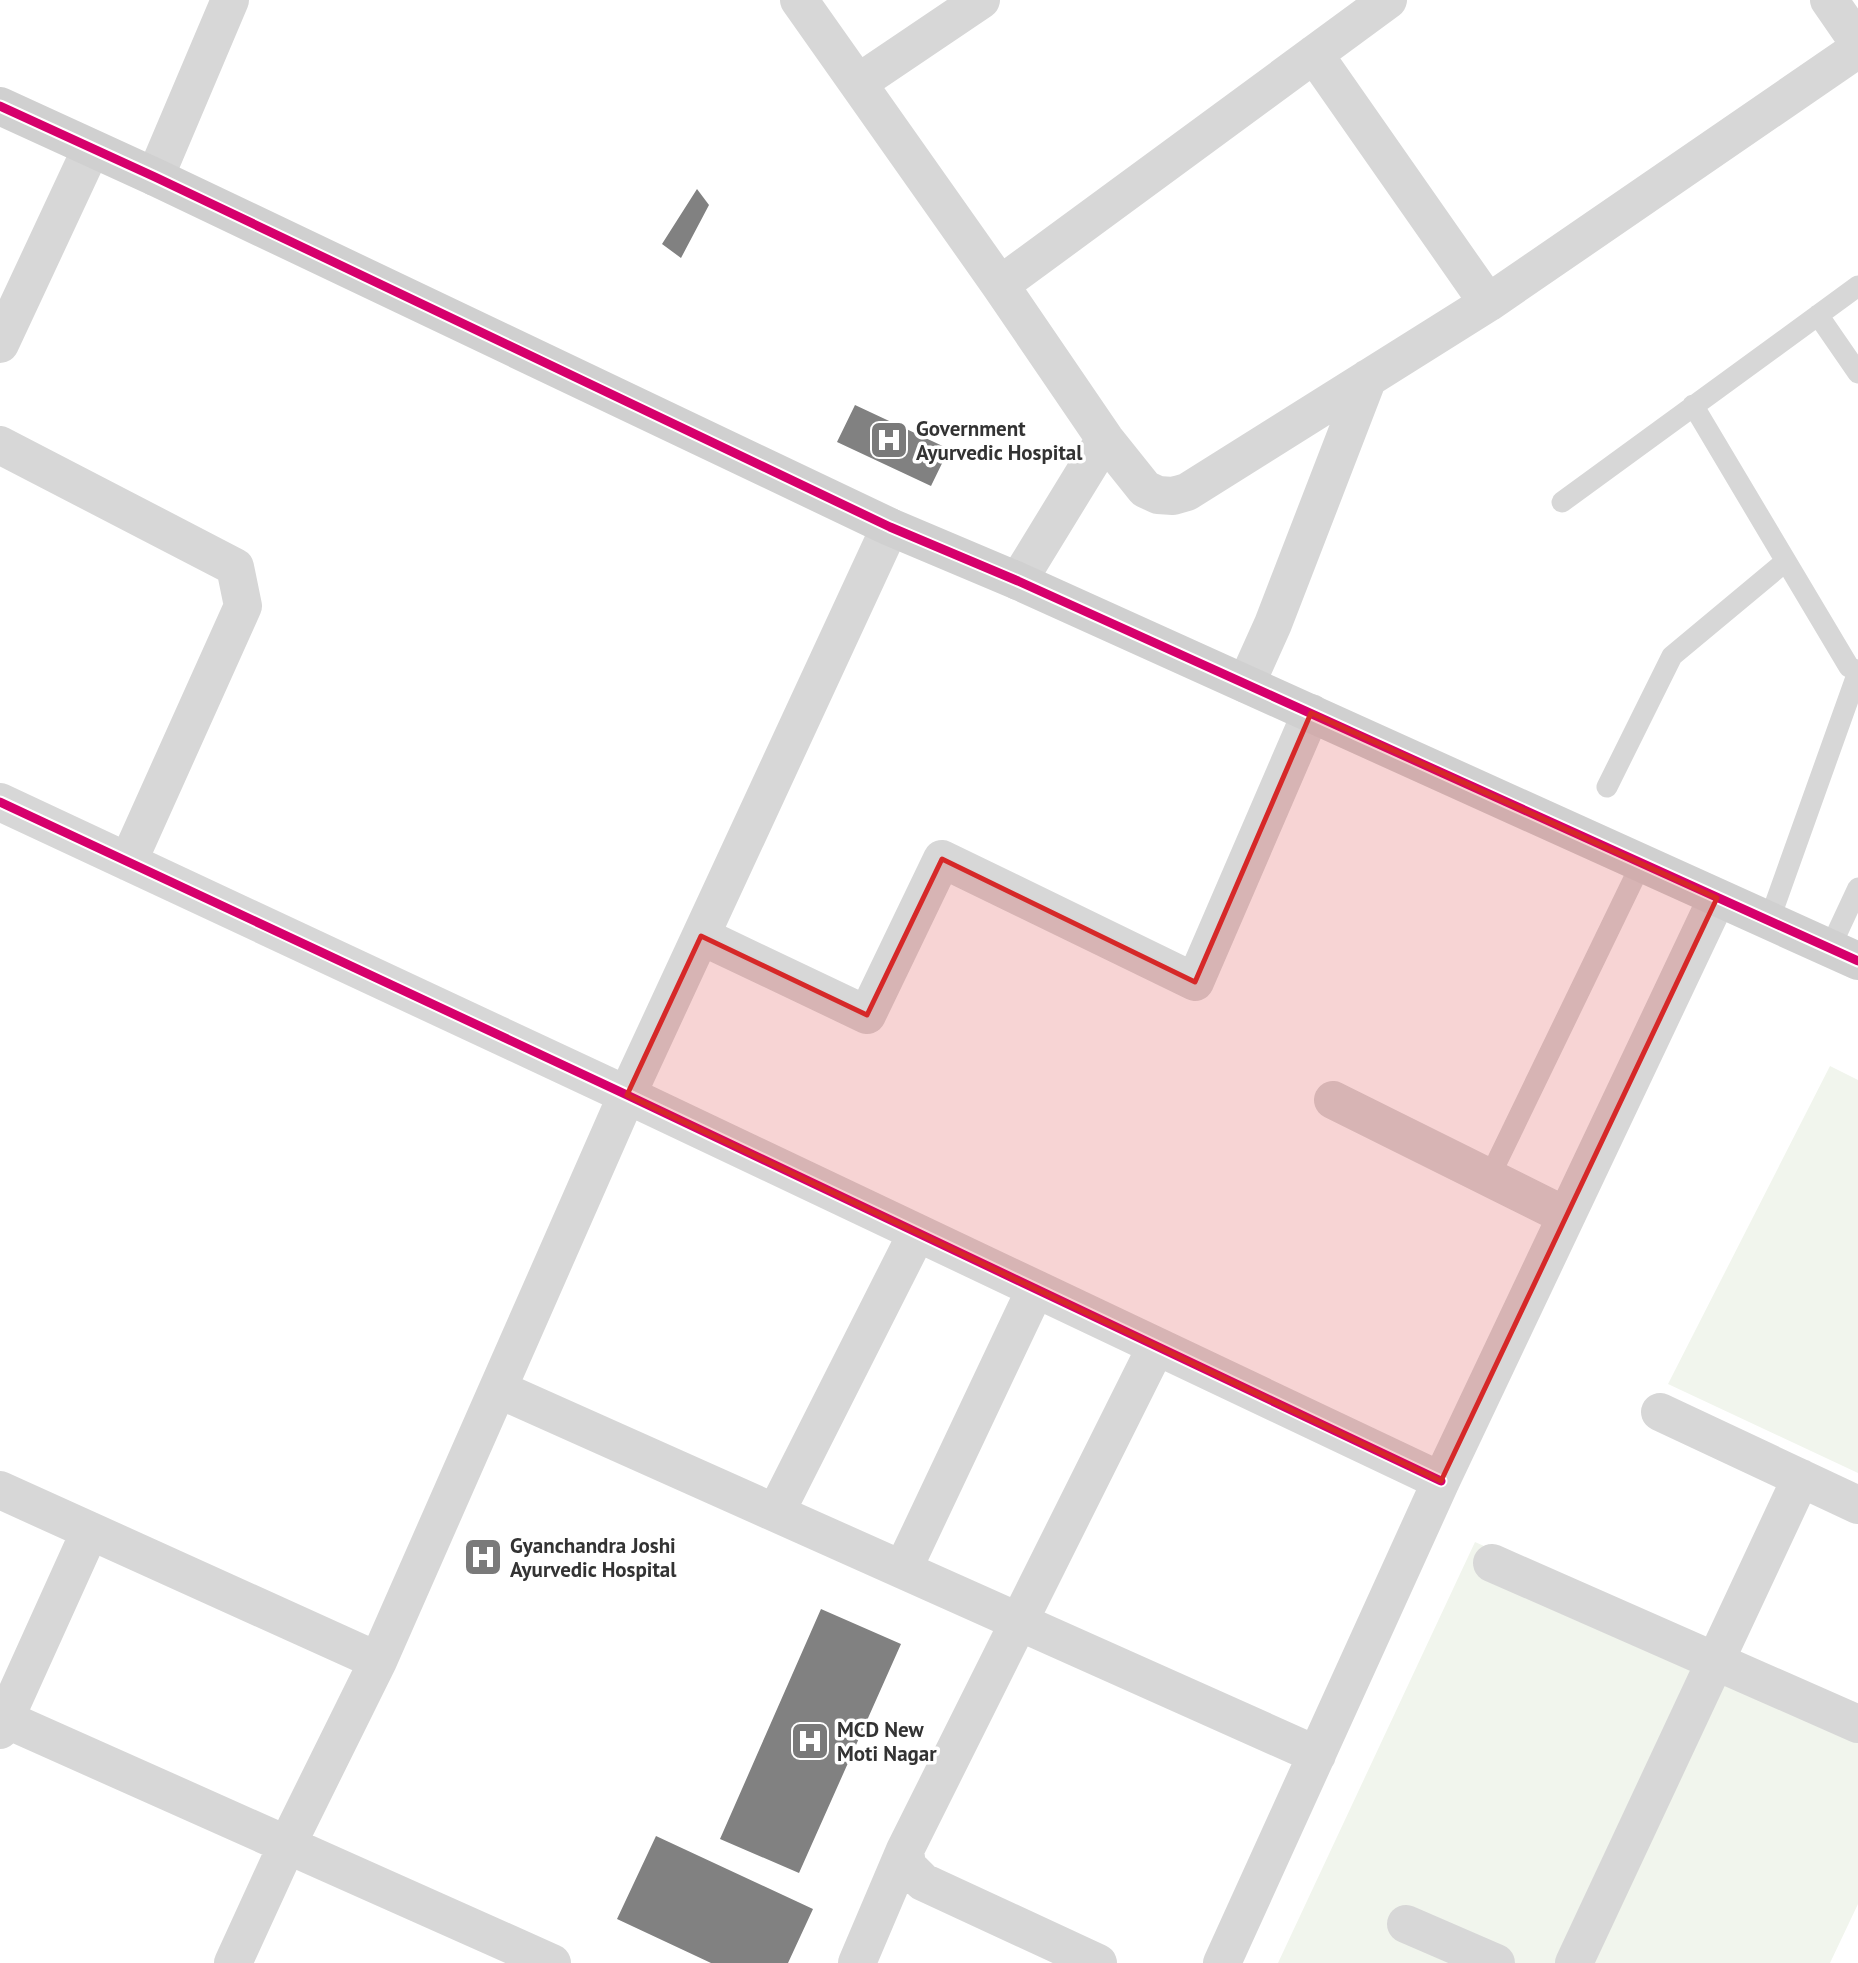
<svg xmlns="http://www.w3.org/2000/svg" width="1858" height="1963" font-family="'PT Sans',sans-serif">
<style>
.green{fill:#f1f5ed}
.building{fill:#818181}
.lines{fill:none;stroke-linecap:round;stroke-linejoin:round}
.lane{stroke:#d7d7d7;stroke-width:21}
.street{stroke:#d7d7d7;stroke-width:38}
.secondary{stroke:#d0d0d0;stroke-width:38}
.cycleway-casing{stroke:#fff;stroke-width:13}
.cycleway{stroke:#d6006c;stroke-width:9}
.marked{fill:#d62828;fill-opacity:0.2;stroke:#d62828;stroke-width:5;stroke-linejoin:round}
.labels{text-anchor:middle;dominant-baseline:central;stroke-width:7;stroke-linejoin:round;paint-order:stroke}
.poi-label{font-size:21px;font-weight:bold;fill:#333;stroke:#fff;text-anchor:start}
</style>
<rect width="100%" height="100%" fill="#fff"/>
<path class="green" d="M1830 1066 1858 1080V1473L1668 1384Z
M1475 1542 1858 1711V1904L1830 1963H1278Z"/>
<path class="building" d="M697 189 709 205 681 258 662 244Z
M855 405 949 449 931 486 837 442Z
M821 1609 901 1644 799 1873 720 1839Z
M656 1836 813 1909 788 1963H711L617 1919Z"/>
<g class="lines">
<path class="lane" d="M1818 315 1858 373
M1693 405 1849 667 1858 671
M1562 502 1858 286
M1607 787 1672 656 1786 561
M1769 921 1858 672
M1830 948 1858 888
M1489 1178 1641 864"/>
<path class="street" d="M799 0 1000 285 1105 439 1145 489 1158 495 1173 496 1187 492 1488 303 1858 49
M1829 0 1858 42
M1314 54 1488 303
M858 83 981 0
M155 177 230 0
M1000 285 1388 0
M0 344 91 149
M0 445 235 567 243 606 128 862
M1018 581 1105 439
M1246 684 1273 624 1368 378
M0 802 627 1095 1441 1481
M701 936 867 1015 942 859 1195 982 1311 713
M1333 1100 1566 1216
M498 1389 1317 1755
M1660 1412 1858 1505
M0 1490 378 1661
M776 1512 917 1233
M1492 1563 1858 1724
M903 1569 1035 1290
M5 1719 552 1963
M0 1730 90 1531
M1406 1924 1496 1963
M233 1963 287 1845 378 1661 627 1095 890 527
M857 1963 905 1850
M1098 1963 923 1882 907 1866 905 1850 1156 1347
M1222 1963 1441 1481 1717 898
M1574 1963 1801 1478"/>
<path class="secondary" d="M0 106 155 177 890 527 1018 581 1858 961"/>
<defs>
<path id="cycleway" d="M0 106 155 177 890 527 1018 581 1858 961
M0 802 627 1095 1441 1481"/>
</defs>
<use href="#cycleway" class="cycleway-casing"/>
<use href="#cycleway" class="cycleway"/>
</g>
<path class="marked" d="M1311 713 1717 898 1441 1481 627 1095 701 936 867 1015 942 859 1195 982Z"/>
<defs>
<symbol id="hospital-square" viewBox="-11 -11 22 22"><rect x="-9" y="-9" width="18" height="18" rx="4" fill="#7a7a7a" stroke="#fff"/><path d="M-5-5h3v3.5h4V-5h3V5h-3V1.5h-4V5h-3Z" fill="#fff"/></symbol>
</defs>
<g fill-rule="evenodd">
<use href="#hospital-square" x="867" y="418" width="44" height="44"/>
<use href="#hospital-square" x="461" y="1535" width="44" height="44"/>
<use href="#hospital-square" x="788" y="1719" width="44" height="44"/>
</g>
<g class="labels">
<g class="poi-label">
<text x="916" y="428">Government<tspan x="916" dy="24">Ayurvedic Hospital</tspan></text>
<text x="510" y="1545">Gyanchandra Joshi<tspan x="510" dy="24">Ayurvedic Hospital</tspan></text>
<text x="837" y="1729">MCD New<tspan x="837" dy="24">Moti Nagar</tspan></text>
</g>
</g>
</svg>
